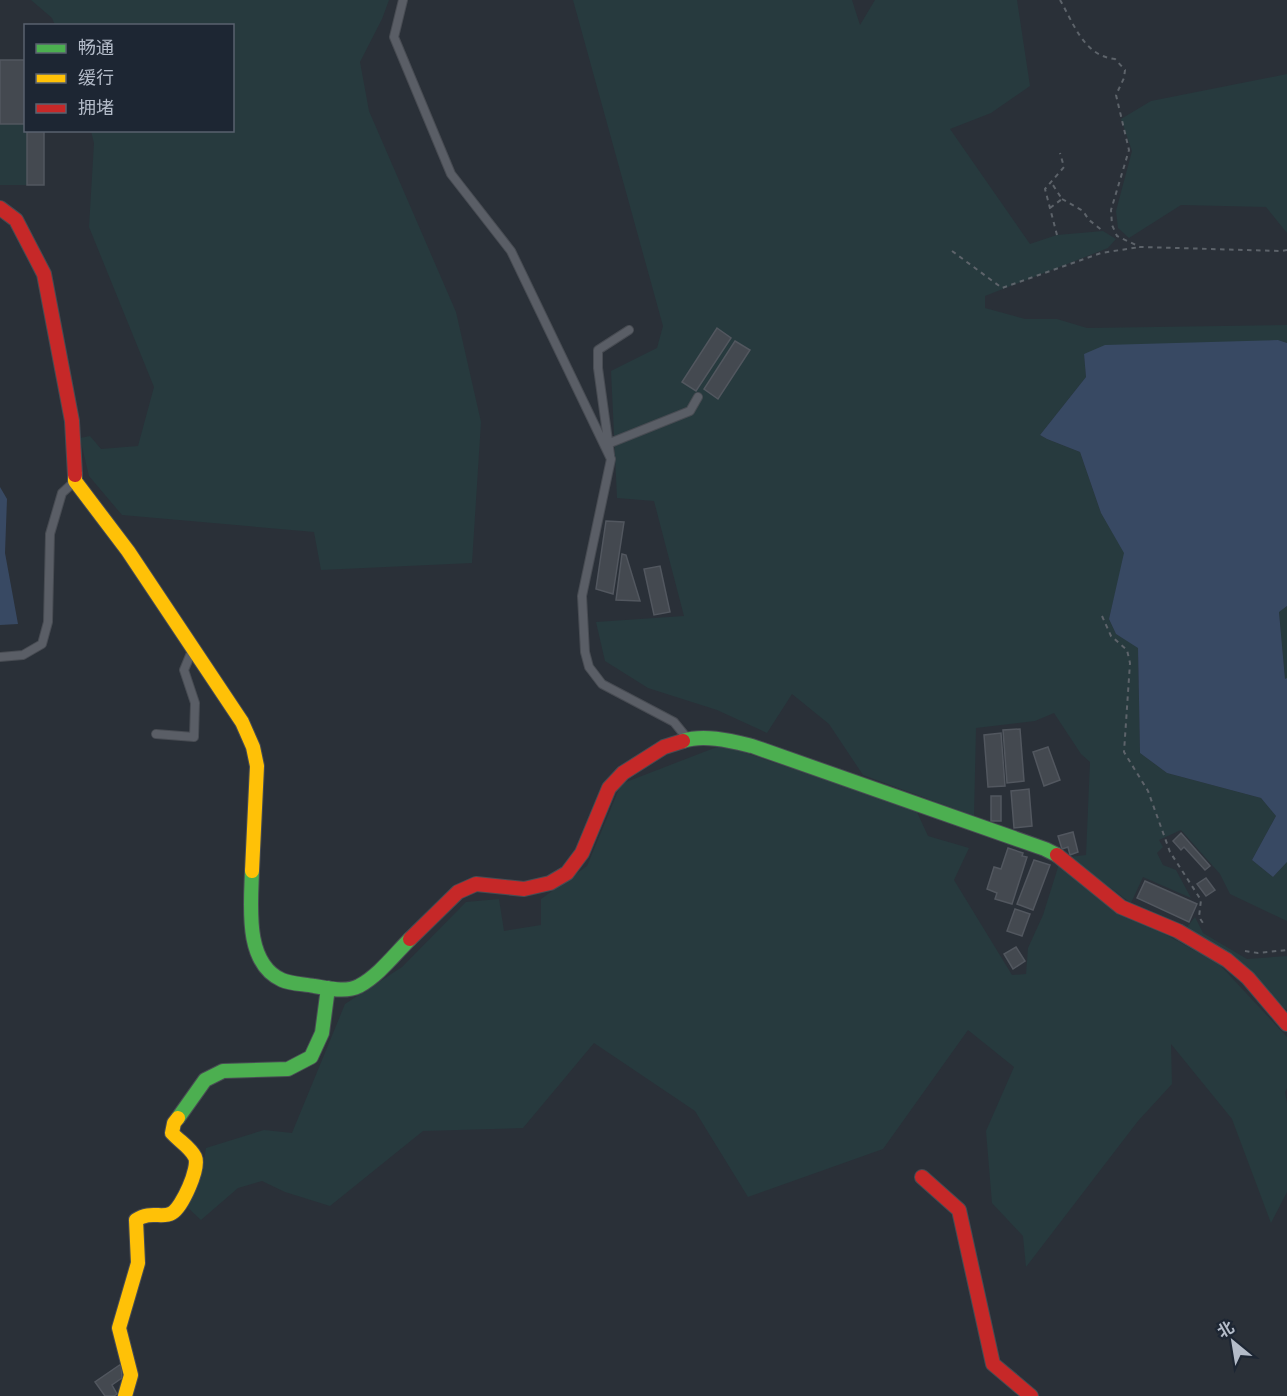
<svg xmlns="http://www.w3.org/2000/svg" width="1287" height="1396" font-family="Rubik,'Noto Sans SC',sans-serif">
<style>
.green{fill:#273a3e}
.water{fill:#384963}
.building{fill:#444950;stroke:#52575f;stroke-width:1.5}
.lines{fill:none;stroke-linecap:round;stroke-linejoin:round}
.lane-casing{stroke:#484c53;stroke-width:10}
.fast-casing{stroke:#484c53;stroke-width:16}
.slow-casing{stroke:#484c53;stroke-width:16}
.jam-casing{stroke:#484c53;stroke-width:16}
.path{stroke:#5d636a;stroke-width:2;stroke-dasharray:4.5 4.5;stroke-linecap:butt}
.lane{stroke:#5a5e66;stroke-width:8}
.fast{stroke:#4caf50;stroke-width:14}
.slow{stroke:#ffc107;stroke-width:14}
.jam{stroke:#c62828;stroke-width:14}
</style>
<rect width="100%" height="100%" fill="#2a3038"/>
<path class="green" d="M31 0H389L382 19 360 62 369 111 456 312 481 422 472 563 321 570 314 532 122 515 89 476 80 438 90 436 101 449 138 446 154 387 89 227 94 143 91 131 232 130V26L55 25 52 18Z
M573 0H852L860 25 875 0H1017L1030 86 991 113 950 129 1030 244 1057 235 1103 231 1116 239 1108 248 985 296V308L1025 319H1057L1087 328 1287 325V343L1278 340 1084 354 1086 377 1040 435 1047 439 1080 452 1101 513 1125 553 1109 619 1116 634 1138 647 1140 753 1167 773 1261 798 1276 816 1252 860 1273 877 1287 862V921L1230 894 1220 874 1181 830 1159 840 1163 847 1157 853 1163 865 1176 870 1191 898 1143 877 1131 903 1069 857 1086 855 1090 762 1081 754 1054 713 1035 721 976 728 974 816 863 775 829 724 792 694 767 733 717 710 648 688 605 661 596 622 684 616 654 501 617 498 611 371 657 348 663 326Z
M1287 74V233L1266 207 1181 205 1129 238 1118 228 1116 211 1132 151 1121 119 1151 101Z
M0 124H25L26 130 27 131V185H0Z
M1287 606V678L1285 680 1279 611Z
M722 745 916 810 928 836 969 848 954 880 1012 975 1026 974 1028 948 1043 915 1059 864 1156 929 1219 964 1287 1037V1088L1285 1092 1287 1103V1192L1271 1223 1232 1119 1171 1044 1172 1084 1138 1121 1026 1267 1023 1236 992 1203 986 1131 1014 1067 968 1030 883 1149 748 1197 695 1111 594 1043 523 1128 423 1131 330 1206 285 1192 262 1181 238 1188 201 1220 187 1207 201 1179 206 1148 264 1130 292 1133 345 1004 402 967 466 902 499 899 504 931 541 925V899L587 866 621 784Z
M1195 917 1203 933 1247 959 1287 956V1010L1187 927Z"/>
<path class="water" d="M1278 340 1287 343V606L1279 612 1285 679 1287 678V862L1273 877 1252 860 1276 816 1261 798 1167 773 1140 753 1138 648 1116 634 1109 619 1124 553 1101 513 1080 452 1047 439 1040 435 1086 377 1084 354 1105 345Z
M0 487 7 499 5 553 18 624 0 625Z"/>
<path class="building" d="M0 60H26V124H0Z
M27 130H44V185H27Z
M717 328 731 338 696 391 682 382Z
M735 341 750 350 718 399 704 389Z
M606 521 624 522 613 594 596 589Z
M622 554 626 555 640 601 616 600Z
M660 566 670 612 654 615 644 569Z
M1020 729 1024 781 1007 783 1003 730Z
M1001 733 1005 786 988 787 984 735Z
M1048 747 1060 780 1044 786 1033 752Z
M1029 789 1032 826 1014 828 1011 791Z
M991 796H1001V821H991Z
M1073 832 1078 852 1070 855 1068 847 1062 849 1058 836Z
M1181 833 1210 866 1205 870 1184 847 1181 850 1173 841Z
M1008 848 1023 853 1022 856 1027 857 1012 904 995 899 997 893 987 889 994 867 1001 869Z
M1034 860 1050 865 1033 910 1017 904Z
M1206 878 1215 890 1206 896 1197 884Z
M1145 881 1197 904 1189 922 1137 898Z
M1015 909 1030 914 1022 936 1007 931Z
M1016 947 1025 961 1013 969 1004 954Z
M121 1364 122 1378 112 1385 117 1394 114 1396H105L95 1382Z"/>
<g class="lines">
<defs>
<path id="lane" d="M403 0 394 37 451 174 511 251 611 459 582 596 585 652 589 667 602 684 674 722 687 738
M610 443 690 411 698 397
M610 455 598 368V350L629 330
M0 657 23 655 42 644 48 622 50 534 62 493 74 482
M156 734 194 737 195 703 184 670 191 653"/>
<path id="fast" d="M683 741C704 734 731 741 752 746L1045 849 1057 855
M252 871C251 905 244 963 282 980 291 984 304 984 314 986 328 988 345 993 359 986 379 975 394 955 410 939
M178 1118 205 1080 223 1071 288 1069 311 1057 322 1033 328 988"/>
<path id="slow" d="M75 475V481L128 551 242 722 253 747 257 766 252 871
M125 1396 131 1375 119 1328 138 1263 136 1220C151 1210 162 1219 172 1213 182 1207 200 1168 195 1157 190 1147 179 1141 172 1133L174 1123 178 1118"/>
<path id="jam" d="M0 208 16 220 44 274 72 421 75 475
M1057 855 1121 907 1178 931 1227 960 1248 978 1287 1024
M410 939 458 892 476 884 524 889 550 883 567 873 582 853 609 788 623 773 664 747 683 741
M922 1177 959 1210 993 1364 1031 1396"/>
</defs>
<use href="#lane" class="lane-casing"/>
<use href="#fast" class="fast-casing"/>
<use href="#slow" class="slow-casing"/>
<use href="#jam" class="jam-casing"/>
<path class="path" d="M1060 0C1074 24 1084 56 1115 59L1125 70 1124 78 1116 95 1129 150 1111 210 1112 225 1117 236 1140 247 1282 251 1287 250
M1062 199 1083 211 1089 220 1103 231
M1050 208 1062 199 1051 182
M1057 235 1045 189 1064 167 1060 153
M952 251 1002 288 1101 253 1140 247
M1102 616 1111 636 1127 650 1130 663 1124 752 1148 791 1170 852 1201 900 1199 917 1205 926
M1245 951 1258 953 1287 950"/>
<use href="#lane" class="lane"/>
<use href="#fast" class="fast"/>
<use href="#slow" class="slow"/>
<use href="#jam" class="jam"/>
</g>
<rect x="24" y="24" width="210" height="108" fill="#1d2633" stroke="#59626f" stroke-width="1.5"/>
<rect x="36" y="44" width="30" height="9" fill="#4caf50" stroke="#59626f" stroke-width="1.5"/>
<text x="78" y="54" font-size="18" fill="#b4bcc9">畅通</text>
<rect x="36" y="74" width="30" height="9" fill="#ffc107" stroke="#59626f" stroke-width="1.5"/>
<text x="78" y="84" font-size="18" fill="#b4bcc9">缓行</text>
<rect x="36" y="104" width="30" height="9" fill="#c62828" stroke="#59626f" stroke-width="1.5"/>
<text x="78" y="114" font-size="18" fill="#b4bcc9">拥堵</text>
<g transform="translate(1233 1342) rotate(330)" stroke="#1d2633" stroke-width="4.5" paint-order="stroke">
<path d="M0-4.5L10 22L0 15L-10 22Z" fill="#b4bcc9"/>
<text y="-9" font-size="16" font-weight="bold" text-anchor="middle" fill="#b4bcc9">北</text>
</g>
</svg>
